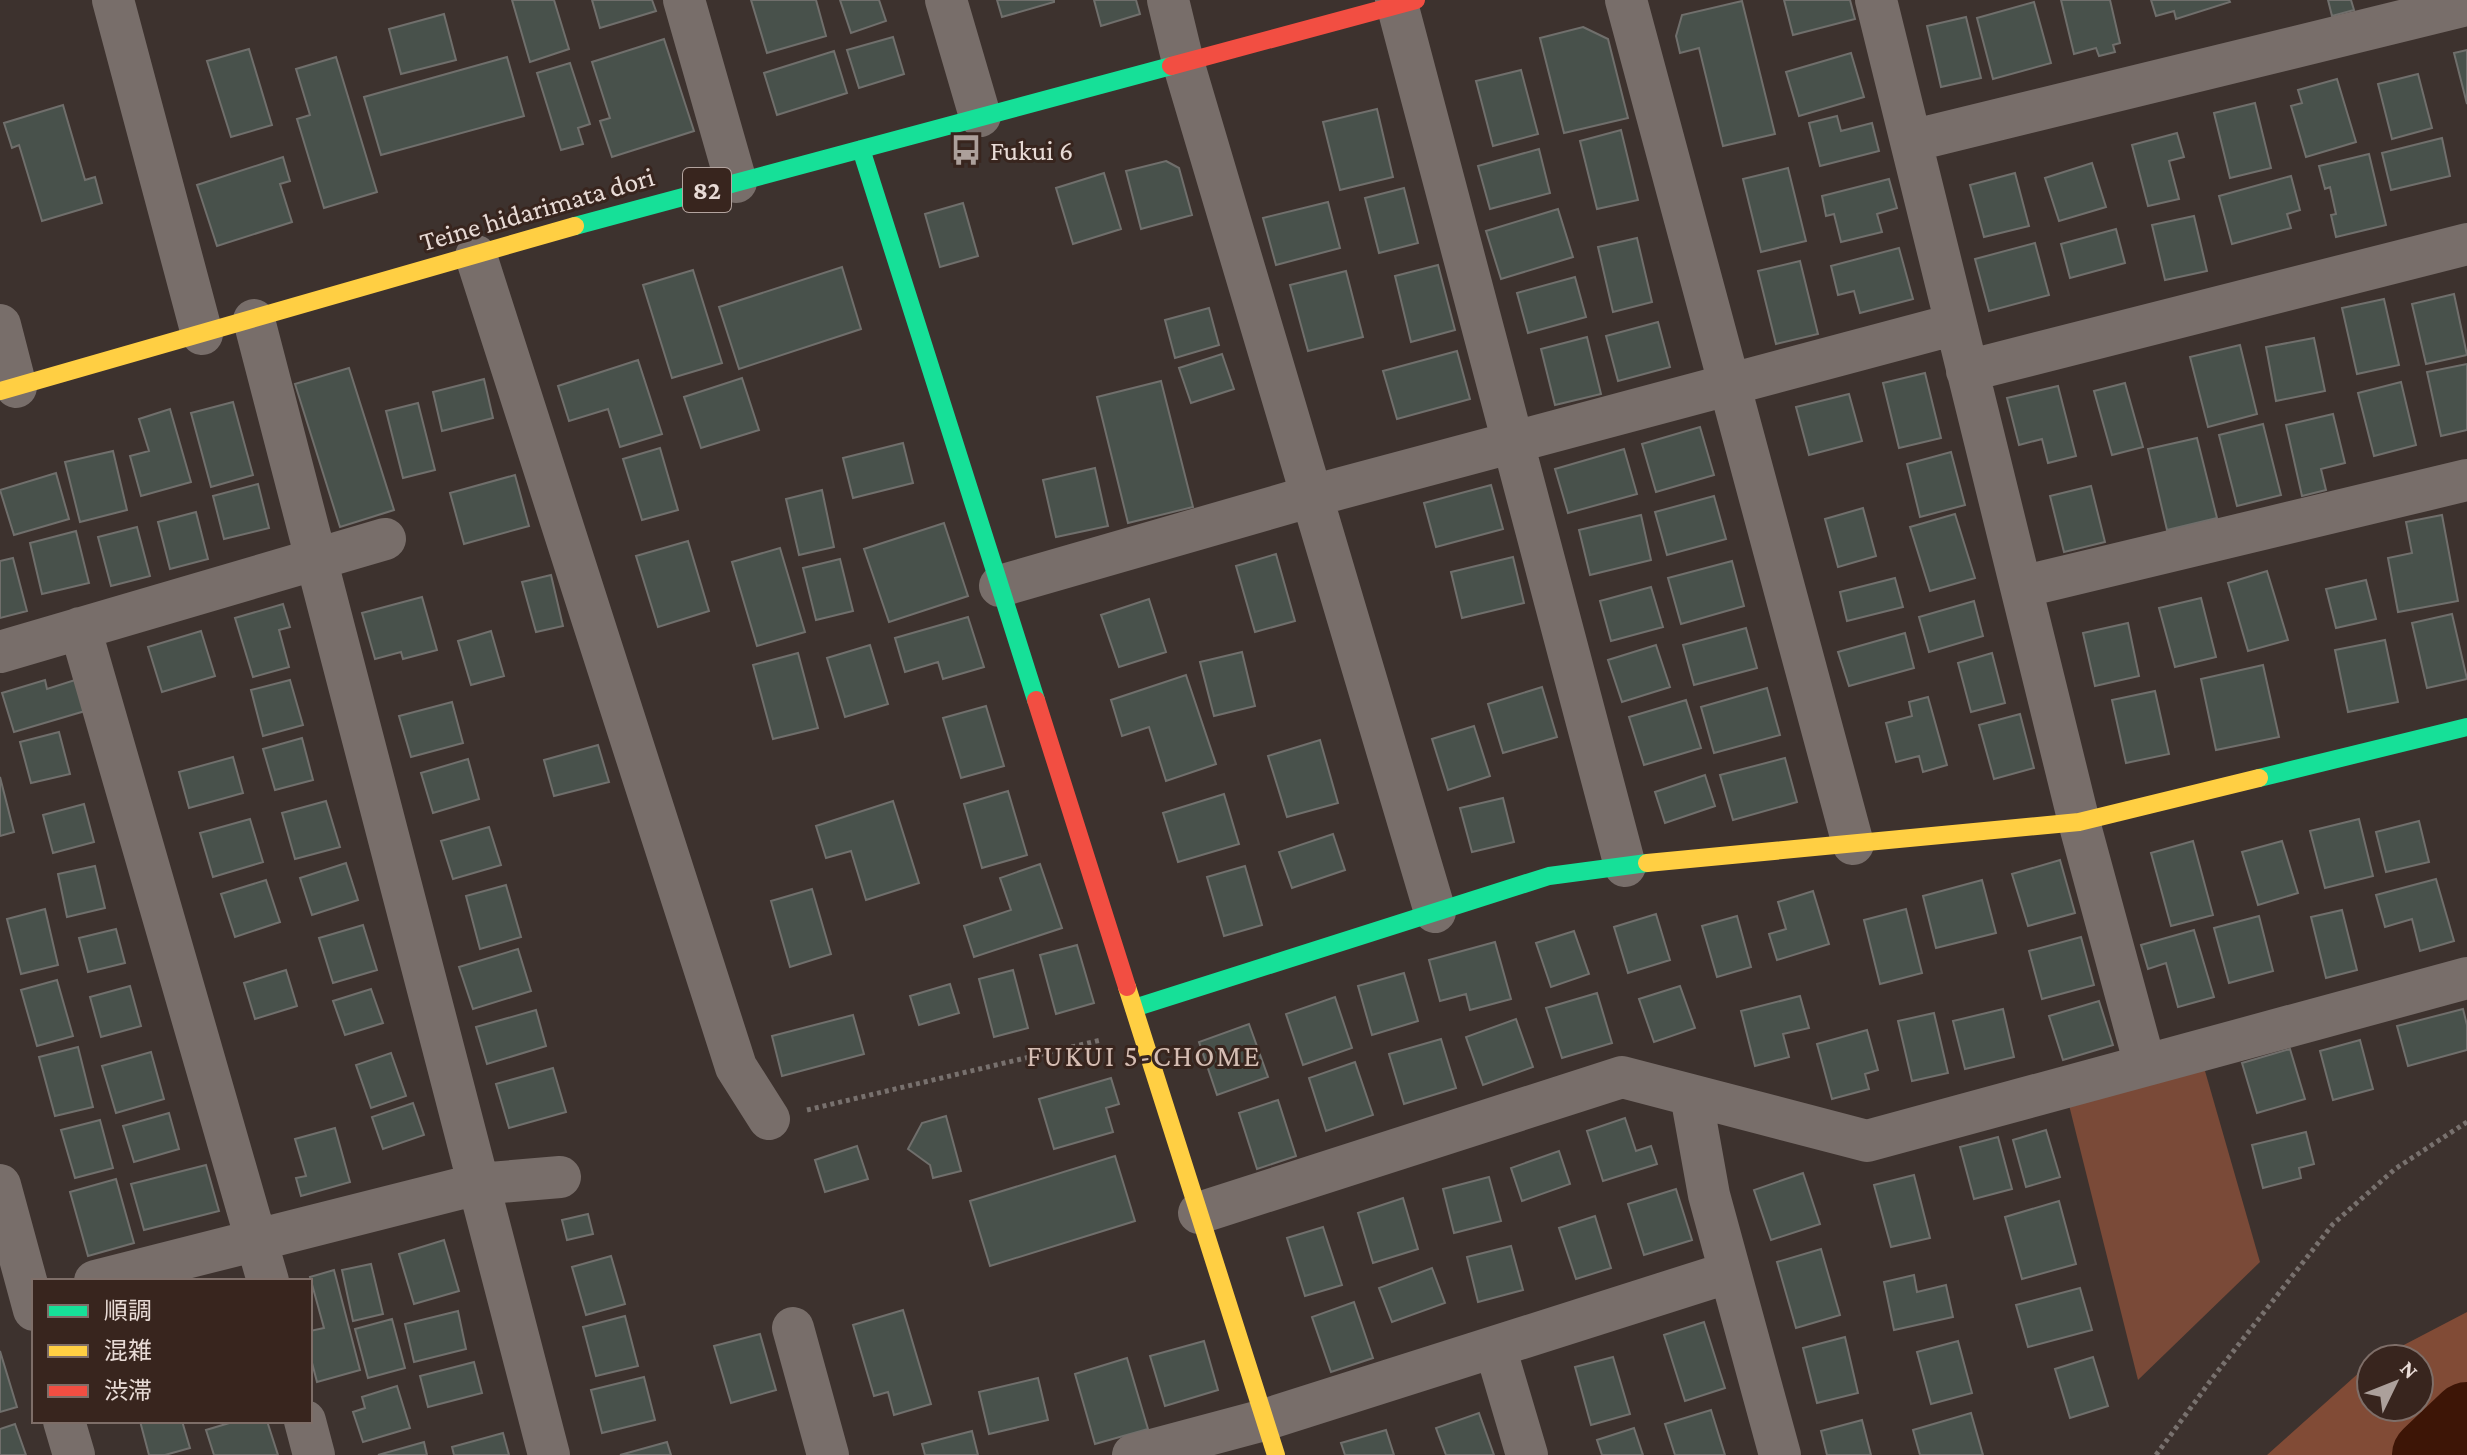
<svg xmlns="http://www.w3.org/2000/svg" width="2467" height="1455" font-family="'Crimson Pro','Noto Sans JP',serif">
<style>
.green{fill:#7a4a38}
.forest{fill:#814b36}
.lines{fill:none;stroke-linecap:round;stroke-linejoin:round}
.river{stroke:#3d1506;stroke-width:72}
.building{fill:#48514b;stroke:#706f6c;stroke-width:2}
.path{stroke:#78716e;stroke-width:5;stroke-dasharray:4 4;stroke-linecap:butt}
.street{stroke:#786e6a;stroke-width:42}
.fast{stroke:#16e098;stroke-width:18}
.slow{stroke:#ffcf43;stroke-width:18}
.jam{stroke:#f24e42;stroke-width:18}
.labels{text-anchor:middle;dominant-baseline:central;stroke-width:6;stroke-linejoin:round;paint-order:stroke}
.shield{fill:#38251e;stroke:#b3a49f;stroke-width:2}
.shield-label{font-size:26px;font-weight:bold;fill:#e8dbd6}
.poi-label{font-size:28px;fill:#e8dbd6;stroke:#38251e;text-anchor:start}
.street-label{font-size:28px;fill:#e8dbd6;stroke:#38251e}
.neighbourhood-label{font-size:30px;letter-spacing:2px;fill:#d5bdb3;stroke:#38251e}
</style>
<rect width="100%" height="100%" fill="#3d322e"/>
<path class="green" d="M2203 1064 2260 1262 2138 1380 2069 1105Z"/>
<path class="forest" d="M2467 1312V1455H2267L2371 1362V1407H2419V1359H2377Z"/>
<g class="lines">
<path class="river" d="M2428 1455 2467 1418"/>
</g>
<path class="building" d="M512 0H554L569 49 530 62Z
M592 0H652L656 11 600 28Z
M751 0H816L826 36 767 53Z
M840 0H879L886 21 851 33Z
M997 0H1054V2L1002 17Z
M1094 0H1136L1140 14 1101 26Z
M1784 0H1850L1855 19 1793 35Z
M2061 0H2110L2120 43 2113 45 2115 52 2099 56 2096 48 2074 54Z
M2151 0H2229L2230 2 2176 19 2174 11 2156 16Z
M2328 0H2351L2354 10 2332 16Z
M1742 1 1775 134 1723 146 1699 48 1680 53 1676 36 1682 15Z
M2034 2 2051 63 1993 79 1977 18Z
M444 14 456 60 401 74 389 29Z
M1966 17 1981 78 1941 87 1927 26Z
M1583 27 1608 39 1628 118 1564 133 1540 38Z
M893 37 904 74 859 88 847 50Z
M664 39 694 131 612 157 600 121 610 118 592 62Z
M249 49 272 125 231 137 207 61Z
M2467 50V104L2454 53Z
M834 51 847 93 777 115 764 73Z
M1851 53 1864 97 1799 116 1786 72Z
M336 57 377 192 324 208 297 119 310 115 296 69Z
M507 57 524 116 381 155 364 97Z
M570 63 590 124 578 128 583 144 561 150 537 73Z
M1521 70 1538 134 1493 146 1476 81Z
M2418 74 2432 128 2392 139 2378 84Z
M2337 79 2356 142 2306 157 2291 106 2302 103 2298 90Z
M2255 103 2271 168 2230 178 2214 113Z
M63 105 85 180 95 177 102 203 42 221 19 145 12 148 4 123Z
M1377 109 1393 177 1340 190 1323 122Z
M1837 116 1841 131 1872 123 1879 151 1820 166 1809 123Z
M1621 130 1638 200 1597 209 1580 141Z
M2177 133 2184 157 2169 161 2179 199 2148 206 2132 145Z
M2442 138 2450 176 2391 190 2382 153Z
M1539 149 1550 193 1490 209 1478 166Z
M2369 154 2386 225 2336 237 2331 215 2336 214 2330 187 2325 189 2319 166Z
M283 157 290 181 280 184 292 222 217 246 197 185Z
M1166 161 1179 168 1192 215 1141 229 1126 171Z
M2092 163 2106 207 2059 221 2045 178Z
M1788 168 1806 241 1761 252 1743 179Z
M1104 173 1121 229 1073 244 1056 188Z
M2015 173 2029 226 1984 237 1970 185Z
M2291 176 2300 210 2287 214 2291 228 2232 244 2219 196Z
M1889 179 1897 208 1877 214 1882 232 1841 242 1834 214 1826 216 1822 196Z
M1404 188 1418 243 1379 253 1365 198Z
M1328 202 1340 248 1276 265 1263 218Z
M963 203 978 256 940 267 925 214Z
M1558 209 1573 257 1501 279 1486 231Z
M2194 216 2207 271 2165 280 2152 225Z
M2116 229 2125 263 2070 278 2061 244Z
M1637 238 1652 302 1613 312 1598 247Z
M2035 243 2049 295 1989 311 1975 259Z
M1899 248 1913 299 1860 313 1854 291 1838 295 1831 266Z
M1800 261 1818 334 1776 344 1758 271Z
M1438 265 1455 330 1411 342 1395 276Z
M842 267 861 329 739 369 719 307Z
M693 270 722 363 672 378 643 285Z
M1346 271 1363 337 1308 351 1290 285Z
M1575 277 1586 317 1528 333 1517 293Z
M2454 294 2467 355 2426 364 2412 304Z
M2384 299 2399 365 2357 374 2342 308Z
M1209 308 1219 345 1175 358 1165 320Z
M1658 322 1670 367 1618 381 1606 336Z
M1587 337 1601 394 1555 405 1541 349Z
M2314 338 2325 391 2276 401 2266 347Z
M2240 345 2257 414 2208 427 2190 357Z
M1457 351 1470 399 1397 419 1383 371Z
M1222 354 1234 389 1191 403 1179 368Z
M638 360 662 434 620 447 608 409 569 421 558 386Z
M2467 364V430L2441 436 2427 372Z
M349 368 394 510 340 527 295 384Z
M1925 373 1941 438 1899 448 1883 383Z
M742 378 759 430 701 448 684 397Z
M484 379 493 418 442 431 433 392Z
M1161 381 1193 507 1128 523 1097 397Z
M2401 382 2416 445 2374 456 2358 393Z
M2125 383 2143 447 2112 455 2094 391Z
M2058 386 2076 456 2048 463 2042 439 2019 445 2007 398Z
M1849 394 1862 441 1809 455 1796 407Z
M233 402 253 475 211 487 191 413Z
M418 403 435 470 403 478 386 411Z
M170 409 191 482 141 496 130 456 149 451 139 419Z
M2333 414 2345 463 2321 469 2326 490 2302 496 2286 425Z
M2263 424 2281 495 2237 506 2219 435Z
M1700 427 1714 475 1656 492 1642 444Z
M2197 438 2217 518 2167 530 2148 449Z
M903 443 913 483 853 498 843 458Z
M660 448 678 510 642 520 623 459Z
M1624 449 1637 494 1568 513 1555 469Z
M113 451 127 510 80 522 65 462Z
M1951 452 1965 505 1920 517 1907 464Z
M1095 468 1108 526 1056 537 1043 480Z
M56 473 69 519 14 535 0 490Z
M515 475 529 526 464 544 450 493Z
M258 484 269 528 224 539 213 496Z
M1491 485 1503 529 1436 547 1424 503Z
M2091 486 2105 542 2064 552 2050 496Z
M822 490 834 547 799 555 786 499Z
M1714 496 1726 539 1667 555 1655 512Z
M1863 508 1876 556 1838 567 1825 519Z
M196 512 208 559 170 569 158 522Z
M1955 514 1975 578 1930 591 1910 527Z
M1641 515 1651 560 1590 575 1579 530Z
M2442 515 2458 601 2398 612 2388 558 2412 553 2406 522Z
M944 523 968 596 889 622 864 549Z
M137 527 150 576 111 586 98 537Z
M76 531 89 583 42 594 30 543Z
M688 541 709 611 658 627 636 556Z
M780 548 805 632 757 646 732 562Z
M1276 554 1295 621 1255 632 1236 566Z
M1513 557 1524 603 1462 618 1451 572Z
M13 558 27 611 0 618V561Z
M840 559 853 611 816 620 803 568Z
M1732 561 1744 606 1681 624 1668 578Z
M2267 571 2288 640 2248 651 2228 583Z
M551 575 563 626 536 632 522 582Z
M1895 578 1903 607 1847 621 1840 592Z
M2366 580 2376 619 2336 628 2326 589Z
M1651 587 1663 627 1611 641 1600 601Z
M422 597 437 650 403 659 401 652 375 659 362 613Z
M2201 598 2216 657 2175 667 2159 608Z
M1149 599 1166 652 1119 667 1101 615Z
M1974 601 1983 636 1929 652 1919 617Z
M283 604 290 627 279 630 289 667 253 677 235 618Z
M2452 614 2467 679 2427 688 2412 623Z
M968 617 984 667 943 679 938 662 905 672 895 638Z
M2128 623 2139 676 2095 686 2083 633Z
M1746 628 1757 668 1694 685 1683 645Z
M201 631 215 676 162 692 148 647Z
M491 631 504 676 471 685 458 641Z
M1905 633 1914 668 1849 686 1838 652Z
M2385 640 2398 702 2348 712 2335 650Z
M870 645 888 704 845 717 827 658Z
M1656 645 1670 687 1622 702 1608 660Z
M1242 652 1255 706 1214 716 1200 662Z
M798 653 818 728 773 739 753 665Z
M1992 653 2005 703 1971 712 1958 663Z
M2263 665 2279 737 2216 750 2201 679Z
M1186 675 1216 764 1166 781 1149 727 1122 736 1111 700Z
M45 680 47 689 75 680 85 711 14 732 2 693Z
M290 680 303 725 263 736 251 690Z
M1542 687 1557 737 1503 753 1488 704Z
M1767 688 1780 735 1714 753 1701 707Z
M2155 691 2169 754 2126 763 2112 700Z
M1928 697 1947 765 1923 772 1919 756 1896 762 1886 723 1912 716 1909 702Z
M1686 700 1701 748 1644 765 1629 717Z
M452 702 463 743 411 757 399 716Z
M986 706 1004 766 961 778 943 718Z
M2020 714 2034 768 1994 779 1979 725Z
M1474 726 1490 776 1448 790 1432 739Z
M59 732 70 774 31 783 20 742Z
M302 738 313 780 275 790 263 749Z
M1320 740 1338 803 1287 817 1268 756Z
M598 745 609 782 554 796 544 760Z
M233 757 243 793 189 808 179 772Z
M1785 758 1797 802 1733 820 1720 775Z
M468 759 479 799 433 813 421 773Z
M1705 775 1715 806 1665 823 1655 792Z
M0 777 14 832 0 836Z
M1008 791 1027 855 982 868 964 804Z
M1224 794 1239 844 1178 862 1163 813Z
M1503 798 1514 842 1472 852 1460 808Z
M326 801 340 847 295 859 282 813Z
M893 801 919 883 866 900 851 851 826 858 816 826Z
M84 804 94 842 53 853 43 815Z
M250 819 263 862 213 877 200 833Z
M2359 819 2373 876 2325 888 2310 831Z
M2419 821 2429 862 2386 872 2376 832Z
M489 827 501 865 453 879 441 841Z
M1333 834 1345 870 1292 888 1279 852Z
M2193 841 2213 915 2171 926 2151 853Z
M2282 841 2298 893 2258 905 2242 852Z
M2060 860 2075 913 2028 926 2012 874Z
M346 863 358 900 312 915 300 878Z
M1040 864 1062 928 974 957 964 926 1011 910 1000 878Z
M95 866 105 908 67 917 58 874Z
M1245 866 1262 925 1224 936 1207 877Z
M2436 879 2454 941 2420 951 2412 919 2385 927 2376 895Z
M266 880 280 922 235 937 221 894Z
M1982 880 1996 933 1936 948 1923 896Z
M506 885 521 937 480 949 466 896Z
M812 889 831 954 790 967 771 901Z
M1813 891 1829 944 1777 960 1769 934 1786 929 1778 902Z
M45 909 58 965 21 974 7 919Z
M1906 909 1922 973 1880 984 1864 920Z
M2342 910 2357 970 2326 978 2311 917Z
M1656 914 1670 960 1628 973 1614 927Z
M1737 916 1751 967 1717 977 1702 926Z
M2259 916 2273 971 2229 983 2214 928Z
M363 925 377 970 333 983 319 938Z
M116 929 125 963 88 972 79 938Z
M2194 930 2214 997 2178 1007 2166 963 2148 969 2141 945Z
M1574 931 1589 974 1551 987 1536 943Z
M2081 937 2094 985 2042 999 2029 951Z
M1495 942 1511 999 1470 1010 1466 994 1440 1001 1429 960Z
M1077 945 1094 1003 1056 1014 1040 955Z
M518 949 531 991 473 1009 459 967Z
M286 970 297 1006 255 1019 244 983Z
M1013 970 1028 1028 994 1037 979 979Z
M1404 973 1418 1021 1372 1035 1358 986Z
M57 980 73 1036 37 1046 21 990Z
M950 984 959 1013 919 1025 910 996Z
M130 986 141 1026 101 1037 90 997Z
M1680 986 1695 1028 1654 1042 1639 999Z
M371 989 383 1023 345 1035 333 1001Z
M1597 993 1612 1043 1562 1058 1546 1008Z
M1800 996 1809 1028 1783 1034 1789 1057 1755 1066 1741 1011Z
M1335 997 1352 1048 1303 1065 1286 1014Z
M2099 1001 2113 1045 2063 1060 2049 1016Z
M2003 1009 2014 1057 1965 1069 1953 1021Z
M2463 1009 2467 1025V1050L2408 1066 2397 1026Z
M536 1010 546 1046 487 1064 476 1027Z
M1934 1013 1948 1073 1912 1081 1898 1021Z
M853 1015 864 1054 782 1076 772 1036Z
M1516 1019 1533 1067 1483 1085 1466 1037Z
M1249 1024 1268 1077 1217 1095 1199 1042Z
M1867 1030 1878 1070 1865 1074 1869 1089 1832 1099 1817 1044Z
M1441 1039 1456 1088 1404 1104 1389 1054Z
M2360 1040 2373 1089 2333 1100 2320 1051Z
M78 1047 93 1107 55 1116 39 1057Z
M2290 1049 2305 1099 2257 1113 2242 1063Z
M151 1052 164 1099 116 1113 102 1066Z
M391 1053 406 1096 371 1108 356 1065Z
M1355 1062 1373 1115 1326 1131 1309 1078Z
M553 1068 566 1112 509 1128 496 1084Z
M1111 1078 1119 1104 1106 1108 1113 1132 1054 1149 1039 1099Z
M1278 1100 1296 1156 1257 1169 1239 1113Z
M413 1103 424 1135 383 1149 372 1117Z
M169 1113 179 1149 134 1162 123 1126Z
M946 1116 961 1171 933 1178 930 1165 908 1149 922 1123Z
M1625 1118 1636 1151 1651 1146 1657 1164 1603 1181 1587 1131Z
M100 1120 113 1168 75 1178 61 1130Z
M335 1128 350 1182 301 1196 296 1178 306 1176 295 1139Z
M2046 1130 2060 1177 2026 1187 2013 1140Z
M2306 1132 2314 1164 2299 1168 2301 1178 2263 1188 2252 1145Z
M1998 1137 2012 1189 1974 1199 1960 1147Z
M857 1146 868 1179 825 1192 815 1160Z
M1559 1151 1570 1184 1522 1201 1511 1168Z
M1115 1156 1135 1221 990 1266 970 1201Z
M206 1165 219 1211 144 1230 131 1184Z
M1803 1173 1820 1224 1771 1240 1754 1190Z
M1914 1175 1930 1238 1891 1247 1874 1185Z
M1489 1177 1501 1221 1454 1233 1443 1189Z
M116 1179 134 1243 88 1256 70 1192Z
M1676 1189 1692 1240 1644 1255 1628 1204Z
M1403 1198 1418 1249 1373 1263 1358 1213Z
M2059 1201 2076 1264 2022 1279 2005 1217Z
M588 1214 593 1234 567 1240 562 1220Z
M1595 1216 1611 1268 1576 1279 1559 1228Z
M1323 1227 1342 1285 1305 1296 1287 1238Z
M444 1240 459 1291 414 1304 399 1254Z
M1511 1246 1523 1290 1478 1302 1467 1257Z
M1821 1249 1840 1315 1796 1328 1777 1262Z
M611 1256 625 1304 586 1315 572 1267Z
M371 1264 383 1314 353 1321 342 1270Z
M1432 1268 1445 1303 1392 1322 1379 1288Z
M334 1270 360 1370 317 1382 310 1355V1331L324 1328 310 1277Z
M1914 1275 1917 1292 1946 1285 1953 1317 1894 1330 1884 1282Z
M2080 1288 2092 1330 2028 1347 2016 1305Z
M1354 1302 1373 1358 1331 1372 1312 1317Z
M903 1310 931 1404 894 1415 888 1392 874 1396 853 1325Z
M458 1311 466 1349 414 1362 405 1324Z
M625 1316 638 1366 596 1376 583 1327Z
M392 1319 405 1368 368 1378 355 1329Z
M1704 1322 1725 1388 1685 1401 1664 1335Z
M760 1334 776 1390 731 1403 714 1346Z
M1845 1337 1858 1393 1817 1403 1803 1348Z
M1204 1341 1218 1390 1165 1406 1150 1356Z
M1958 1341 1972 1393 1931 1404 1917 1352Z
M0 1351 17 1407 0 1412Z
M1613 1357 1630 1414 1591 1425 1575 1367Z
M2093 1357 2108 1406 2070 1418 2055 1369Z
M1127 1358 1148 1429 1095 1444 1075 1374Z
M474 1362 482 1393 428 1407 420 1376Z
M644 1377 655 1420 602 1433 591 1390Z
M1038 1378 1048 1420 989 1434 979 1392Z
M397 1386 410 1428 363 1442 353 1412 365 1408 362 1397Z
M1711 1410 1725 1455H1675L1665 1424Z
M1479 1413 1494 1455H1446L1436 1428Z
M1971 1413 1983 1455H1920L1913 1430Z
M1862 1420 1871 1455H1827L1821 1431Z
M140 1421H182L190 1448 165 1455H149Z
M236 1421H267L278 1455H214L206 1430Z
M15 1424 26 1455H0V1429Z
M1634 1428 1643 1455H1602L1597 1440Z
M1386 1430 1394 1455H1345L1341 1443Z
M972 1431 978 1455H925L922 1444Z
M503 1433 509 1455H454L452 1447Z
M424 1442 427 1455H378Z
M667 1442 671 1455H620Z"/>
<g class="lines">
<path class="path" d="M807 1110 1101 1040
M2156 1455 2214 1376 2333 1224 2395 1169 2467 1122"/>
<path class="street" d="M113 0 202 334
M684 0 736 182
M946 0 980 116
M1168 0 1183 62 1435 912
M1396 0 1625 866
M1626 0 1853 844
M1876 0 2079 822 2145 1065
M1911 141 2467 5
M476 256 736 1067 769 1119
M254 320 549 1455
M0 325 16 387
M1967 371 2467 244
M1000 586 1312 496 1956 324
M2021 587 2467 480
M80 628 268 1281
M0 652 385 539
M1691 1095 1709 1195 1780 1455
M0 1185 34 1310
M1199 1213 1622 1077 1867 1141 2467 978
M95 1281 478 1184 560 1177
M793 1328 828 1455
M1495 1347 1527 1455
M64 1421 74 1455
M305 1421 314 1455
M1133 1455 1264 1420 1730 1272"/>
<path class="fast" d="M861 149 1036 700
M575 226 1171 66
M2259 778 2467 727
M1134 1008 1549 876 1647 863"/>
<path class="slow" d="M0 391 575 226
M1647 863 2079 822 2259 778
M1127 987 1276 1455"/>
<path class="jam" d="M1171 66 1416 0
M1036 700 1127 987"/>
</g>
<defs>
<symbol id="bus-bare" viewBox="-9 -9 18 18"><path d="M-5-6H5V4H4V6H2V4H-2V6H-4V4H-5ZM-3.5-4V0h7V-4ZM-3.5 1.2v1.5H-2V1.2ZM2 1.2v1.5H3.5V1.2Z" fill="#aca09b" stroke="#38251e" stroke-width="2.5" paint-order="stroke"/></symbol>
</defs>
<g fill-rule="evenodd">
<use href="#bus-bare" x="944" y="128" width="44" height="44"/>
</g>
<g class="labels">
<rect class="shield" x="683" y="168" width="48" height="44" rx="6"/>
<g class="shield-label">
<text x="707" y="190">82</text>
</g>
<g class="poi-label">
<text x="990" y="150">Fukui 6</text>
</g>
<g class="street-label">
<text transform="translate(537 209) rotate(-16)">Teine hidarimata dori</text>
</g>
<g class="neighbourhood-label">
<text x="1144" y="1055">FUKUI 5-CHOME</text>
</g>
</g>
<rect x="32" y="1279" width="280" height="144" fill="#38251e" stroke="#7e6e68" stroke-width="2"/>
<rect x="48" y="1305" width="40" height="12" fill="#16e098" stroke="#7e6e68" stroke-width="2"/>
<text x="104" y="1319" font-size="24" fill="#e8dbd6">順調</text>
<rect x="48" y="1345" width="40" height="12" fill="#ffcf43" stroke="#7e6e68" stroke-width="2"/>
<text x="104" y="1359" font-size="24" fill="#e8dbd6">混雑</text>
<rect x="48" y="1385" width="40" height="12" fill="#f24e42" stroke="#7e6e68" stroke-width="2"/>
<text x="104" y="1399" font-size="24" fill="#e8dbd6">渋滞</text>
<g transform="translate(2395 1383) rotate(47)"><circle r="38" fill="#38251e" stroke="#7e6e68" stroke-width="2"/>
<path d="M0-6L14 30L0 20L-14 30Z" fill="#aca09b"/>
<text y="-12" font-size="22" font-weight="bold" text-anchor="middle" fill="#e8dbd6">N</text>
</g>
</svg>
